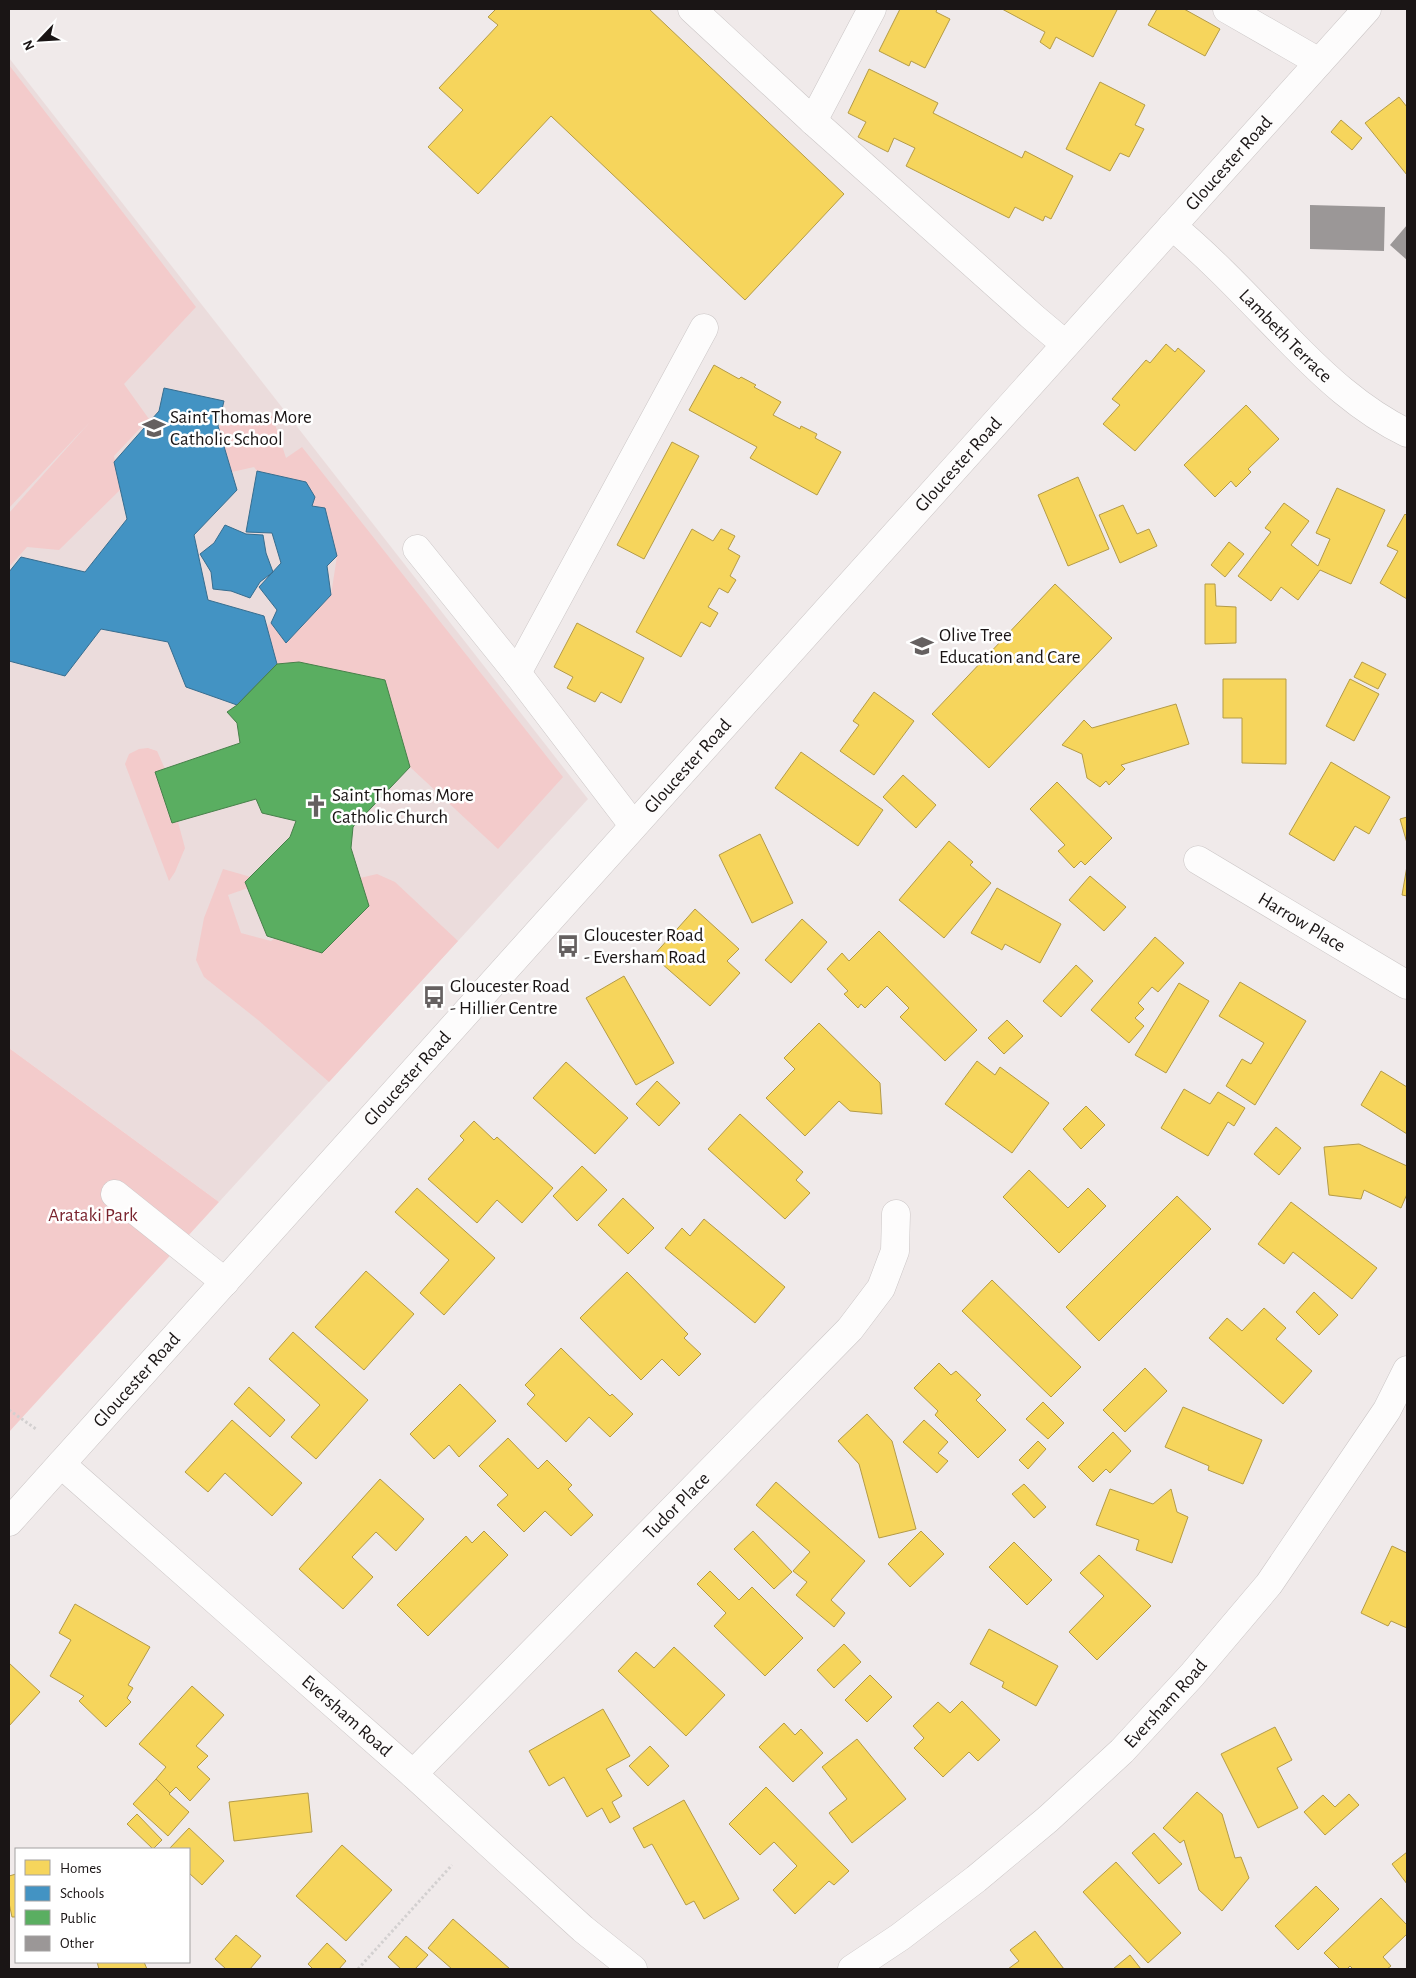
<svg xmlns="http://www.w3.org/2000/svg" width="1416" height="1978" font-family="'Alegreya Sans',sans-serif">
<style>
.built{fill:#ebdcdc}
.green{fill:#f3cbcb}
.homes{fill:#f6d55c;stroke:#b49b47}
.schools{fill:#4393c3;stroke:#376d8f}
.public{fill:#5aae61;stroke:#47804a}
.building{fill:#9b9797}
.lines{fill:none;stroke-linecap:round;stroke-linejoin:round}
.minor-casing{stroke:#cbc6c6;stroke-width:29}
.path{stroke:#d3d0d0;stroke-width:3;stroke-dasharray:2.5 2.5;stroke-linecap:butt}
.minor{stroke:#fdfcfc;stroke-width:28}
.labels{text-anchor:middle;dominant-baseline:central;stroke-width:5;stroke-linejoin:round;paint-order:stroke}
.street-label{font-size:19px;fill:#1a1515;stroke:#fff}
.poi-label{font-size:19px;fill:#1a1515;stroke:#fff;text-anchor:start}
.park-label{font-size:19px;fill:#7a242e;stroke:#fff}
</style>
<rect width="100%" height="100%" fill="#f0eaea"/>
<path class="built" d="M9 58 588 799 219 1202 9 1048Z"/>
<path class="green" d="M9 65 196 307 124 384 149 419 114 456 120 490 59 550 27 547 10 566 9 513 90 422 9 508Z
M244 415 246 424 272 415 286 458 302 447 563 777 498 849 410 767 277 664 267 626 271 623 286 643 331 595 337 556 325 509 312 506 315 497 306 482 257 471 254 467 232 472 218 426Z
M148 748 157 751 165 769 155 772 172 823 178 822 185 848 175 872 169 881 125 764 129 754 139 749Z
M223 869 251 877 248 888 228 895 241 933 271 941 360 878 377 874 395 882 458 941 329 1082 258 1020 204 977 196 960 204 918Z
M9 1048 219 1202 9 1432Z"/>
<path class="homes" d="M496 9H649L844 194 745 300 551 116 478 194 428 147 463 110 439 88 498 25 488 17Z
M900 9H937L936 12 950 19 925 68 911 61 909 66 879 51Z
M1002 9H1115L1117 10 1093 57 1056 37 1050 49 1040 42 1045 32Z
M1157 9H1184L1220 29 1205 56 1148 25Z
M869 69 938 103 933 113 1022 158 1025 151 1073 176 1051 219 1045 216 1043 221 1015 207 1009 218 906 166 915 148 894 138 888 152 858 137 866 122 848 113Z
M1100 82 1145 105 1135 125 1144 129 1129 157 1120 153 1110 171 1066 149Z
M1399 97 1407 107V175L1365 123Z
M1341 120 1362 138 1352 150 1331 132Z
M1166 344 1175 352 1178 348 1205 371 1135 451 1103 424 1120 405 1112 399 1146 360 1150 363Z
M714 365 739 379 741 377 756 385 754 387 781 402 773 415 800 429 801 426 817 434 815 438 841 452 817 495 750 458 757 447 689 410Z
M1246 405 1279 439 1248 469 1251 472 1236 487 1231 481 1215 497 1184 465Z
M672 442 699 456 644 559 617 545Z
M1078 477 1109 549 1068 566 1038 495Z
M1337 488 1385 510 1351 584 1320 570 1298 600 1281 587 1271 601 1238 576 1271 532 1265 528 1284 503 1309 521 1291 545 1318 566 1330 539 1316 533Z
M1123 505 1137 534 1149 529 1157 546 1120 563 1099 515Z
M1405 514 1407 516V599L1380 583 1398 551 1387 546Z
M692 529 713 541 721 529 735 536 728 549 740 556 730 576 736 580 728 593 719 588 708 607 718 613 710 627 701 622 681 657 636 632Z
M1229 542 1244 554 1225 577 1211 565Z
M1055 584 1112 638 989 768 932 714Z
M1205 584H1215L1216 606 1236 607V643L1205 644Z
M577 623 644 658 621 703 601 692 595 702 567 688 573 677 554 667Z
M1362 662 1386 674 1378 689 1354 677Z
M1223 679H1286V764L1242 763V718H1223Z
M1350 679 1379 694 1354 741 1326 726Z
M874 692 914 721 874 775 840 751 859 725 853 721Z
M1176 704 1189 744 1121 765 1125 769 1109 785 1106 781 1100 787 1087 778 1082 754 1062 745 1084 720 1092 728Z
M801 752 883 810 858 846 775 788Z
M1331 762 1390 797 1369 834 1355 826 1334 861 1289 834Z
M903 775 936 805 916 828 883 797Z
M1057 782 1112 838 1085 865 1081 861 1074 868 1058 851 1065 845 1030 809Z
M1407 817V843L1400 819Z
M760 834 793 903 752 923 719 855Z
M949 841 973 862 970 865 991 883 944 938 899 900Z
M1407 866V896L1402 895Z
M1090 876 1126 907 1104 931 1069 900Z
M997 888 1061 924 1040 963 1005 944 1002 950 971 933Z
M695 909 739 949 727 961 740 973 710 1006 653 956Z
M802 919 827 942 791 983 765 960Z
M879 931 977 1030 945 1061 900 1017 909 1008 887 986 865 1008 861 1004 858 1008 844 994 848 991 827 969 842 953 849 961Z
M1155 937 1184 963 1158 992 1152 987 1138 1003 1144 1009 1135 1018 1144 1026 1129 1043 1091 1010Z
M1076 965 1093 981 1061 1017 1043 1001Z
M624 976 674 1063 636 1085 586 998Z
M1240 982 1306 1021 1255 1105 1226 1086 1242 1059 1251 1064 1264 1043 1219 1016Z
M1179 983 1209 1001 1166 1073 1135 1055Z
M1007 1020 1023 1036 1004 1054 988 1038Z
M819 1023 880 1083 882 1114 850 1111 839 1101 805 1136 766 1098 795 1069 784 1058Z
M977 1061 995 1075 1000 1067 1049 1103 1012 1153 945 1104Z
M566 1062 628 1118 595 1154 533 1098Z
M1381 1071 1407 1087V1134L1361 1105Z
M657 1081 680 1103 659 1126 636 1104Z
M1184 1089 1210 1104 1218 1092 1245 1108 1234 1126 1228 1122 1208 1156 1161 1128Z
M1086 1106 1105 1125 1081 1149 1063 1129Z
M740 1114 803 1172 796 1180 810 1193 785 1219 708 1149Z
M474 1121 494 1140 497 1137 553 1188 522 1223 497 1200 477 1223 428 1179 464 1140 460 1136Z
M1276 1127 1301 1148 1279 1175 1254 1154Z
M1359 1144 1407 1166V1194L1401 1208 1364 1190 1361 1199 1329 1195 1324 1147Z
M582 1166 607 1190 577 1221 553 1196Z
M1029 1170 1068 1208 1088 1188 1106 1206 1059 1253 1003 1197Z
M417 1188 495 1258 444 1315 420 1293 449 1260 395 1212Z
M1177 1196 1211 1229 1099 1341 1066 1307Z
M623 1198 654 1228 628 1254 598 1225Z
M1291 1202 1377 1268 1352 1299 1293 1252 1284 1264 1258 1244Z
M704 1219 785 1287 755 1323 665 1248 682 1228 690 1236Z
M366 1271 414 1314 364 1370 315 1327Z
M627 1272 688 1334 684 1338 701 1354 679 1376 662 1359 641 1380 580 1318Z
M992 1280 1081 1367 1051 1397 962 1311Z
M1314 1292 1338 1315 1319 1335 1296 1312Z
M1264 1308 1286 1328 1276 1339 1312 1371 1283 1404 1209 1338 1227 1318 1242 1331Z
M293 1332 368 1400 316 1459 291 1437 320 1405 269 1359Z
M561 1348 610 1396 612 1394 633 1414 610 1437 589 1417 566 1442 527 1404 535 1395 525 1385Z
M939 1363 951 1375 956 1371 981 1395 976 1400 1006 1430 978 1458 935 1415 938 1411 914 1388Z
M1145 1368 1167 1391 1125 1432 1103 1410Z
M460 1384 496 1421 459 1457 449 1445 434 1459 410 1434Z
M249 1387 285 1420 270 1437 234 1404Z
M1043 1402 1064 1423 1048 1439 1026 1419Z
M1183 1407 1262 1440 1243 1484 1208 1470 1209 1466 1165 1447Z
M867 1414 892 1441 916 1529 879 1538 859 1464 838 1441Z
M232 1420 302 1483 272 1516 225 1473 208 1492 185 1472Z
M924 1420 948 1442 938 1453 948 1461 937 1473 903 1442Z
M1113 1432 1131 1451 1110 1473 1106 1469 1093 1482 1078 1467Z
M508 1438 538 1469 547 1460 572 1485 568 1489 593 1515 571 1536 545 1511 524 1532 497 1505 508 1495 479 1466Z
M1038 1441 1046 1449 1028 1469 1019 1460Z
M380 1479 424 1519 396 1551 376 1532 352 1557 373 1577 343 1609 299 1569Z
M776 1482 865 1561 831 1600 845 1613 834 1627 796 1595 807 1582 793 1571 810 1552 756 1505Z
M1024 1484 1046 1507 1034 1518 1012 1494Z
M1110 1489 1153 1504 1171 1489 1177 1512 1188 1517 1172 1563 1136 1550 1139 1540 1096 1525Z
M484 1531 508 1555 428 1636 397 1605 466 1536 472 1543Z
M753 1531 792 1572 774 1589 734 1549Z
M921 1531 944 1554 910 1587 888 1564Z
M1014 1542 1052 1580 1027 1605 989 1567Z
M1392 1546 1407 1553V1628L1391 1621 1388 1626 1361 1613Z
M1099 1555 1151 1606 1097 1660 1069 1632 1104 1596 1080 1573Z
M710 1571 739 1600 752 1587 803 1638 765 1676 714 1626 726 1613 697 1584Z
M75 1604 150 1647 128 1685 133 1688 127 1698 131 1702 106 1727 79 1701 84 1696 50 1676 71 1640 59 1633Z
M989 1629 1058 1666 1036 1706 1002 1687 1004 1682 970 1664Z
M844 1644 861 1662 834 1688 817 1670Z
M674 1647 725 1695 686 1736 618 1671 636 1652 654 1668Z
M9 1663 40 1692 9 1726Z
M870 1675 892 1697 867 1722 845 1700Z
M192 1686 224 1715 196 1746 208 1756 197 1767 210 1779 190 1801 176 1787 170 1793 156 1779 166 1767 139 1744Z
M962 1701 1000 1740 978 1761 969 1752 943 1777 914 1748 924 1738 913 1726 938 1702 950 1713Z
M603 1709 630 1756 606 1769 622 1796 612 1802 620 1817 610 1823 602 1808 587 1817 564 1777 549 1786 529 1751Z
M784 1723 795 1735 801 1729 823 1753 793 1782 759 1747Z
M1275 1727 1292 1760 1277 1768 1298 1808 1258 1828 1221 1754Z
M857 1739 906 1799 852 1843 829 1813 847 1799 822 1767Z
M650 1746 669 1766 648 1786 629 1766Z
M156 1779 170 1793 169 1794 189 1812 168 1836 133 1804Z
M766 1787 849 1871 834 1885 829 1881 795 1914 773 1890 797 1866 774 1842 760 1855 729 1824Z
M1197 1792 1222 1814 1235 1858 1241 1857 1249 1878 1222 1911 1199 1890 1184 1840 1180 1843 1163 1828Z
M308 1793 312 1832 234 1841 229 1802Z
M1349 1794 1359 1805 1325 1835 1304 1812 1323 1795 1335 1807Z
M684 1800 739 1899 704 1919 694 1901 686 1905 652 1844 644 1848 633 1828Z
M137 1814 162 1840 153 1849 127 1824Z
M189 1828 224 1861 202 1885 189 1873V1849H169Z
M1154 1833 1182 1864 1159 1884 1132 1853Z
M342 1845 392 1890 346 1941 296 1896Z
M1407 1852V1884L1392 1864Z
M1116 1862 1181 1933 1148 1963 1083 1892Z
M16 1874V1917H12L9 1903V1876Z
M1316 1886 1339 1909 1298 1950 1275 1926Z
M1381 1898 1407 1925V1934L1383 1957 1391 1966 1387 1969H1353L1350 1966 1347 1969H1340L1324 1953Z
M453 1919 510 1969H452L428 1948Z
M1035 1931 1064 1969H1008L1019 1961 1010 1950Z
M236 1935 261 1956 250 1969H226L215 1959Z
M406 1936 428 1955 415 1969H401L388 1957Z
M327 1943 346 1961 339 1969H313L308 1964Z
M1130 1955 1141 1969H1113Z
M97 1962H144L147 1969H99Z"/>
<path class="schools" d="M164 388 224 401 218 426 237 490 194 535 208 600 264 616 277 664 237 705 186 687 168 642 101 629 65 676 9 661V572L21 557 85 572 127 519 114 462 159 411Z
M257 471 306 482 315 497 312 506 325 508 337 556 327 566 331 595 286 643 271 623 277 610 259 587 281 563 272 533 246 532Z
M225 525 246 534 263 535 266 553 273 572 260 582 250 598 231 591 213 589 211 572 200 554 214 543Z"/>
<path class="public" d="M299 662 385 680 410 767 353 827 351 848 369 906 322 953 267 936 245 882 290 837 296 821 262 813 256 799 172 823 155 772 240 743 237 723 227 712 237 705 277 664Z"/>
<path class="building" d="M1310 205 1385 207 1384 251 1310 249Z
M1407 225V260L1390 245Z"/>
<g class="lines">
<defs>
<g id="minor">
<path d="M692 9 813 121 1034 318 1065 344"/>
<path d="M1227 9 1319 62"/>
<path d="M813 121 872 9"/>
<path id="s1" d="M1172 226C1213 260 1250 300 1287 338 1323 375 1360 410 1407 433"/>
<path d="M417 549 517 673 633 825"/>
<path d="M517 673 704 328"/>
<path id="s2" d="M1198 860 1407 985"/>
<path d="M115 1194 225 1282"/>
<path id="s3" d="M61 1464 413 1774 583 1929 633 1969"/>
<path id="s4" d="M9 1522 1367 9"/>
<path id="s5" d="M413 1774 850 1329 881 1288 895 1251 896 1214"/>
<path id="s6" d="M852 1969 900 1937 976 1879 1048 1819 1122 1751 1192 1675 1269 1584 1387 1410 1407 1370"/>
</g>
</defs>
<use href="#minor" class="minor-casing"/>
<path class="path" d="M9 1410 36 1429
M358 1969 452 1865"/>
<use href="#minor" class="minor"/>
</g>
<defs>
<symbol id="school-bare" viewBox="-9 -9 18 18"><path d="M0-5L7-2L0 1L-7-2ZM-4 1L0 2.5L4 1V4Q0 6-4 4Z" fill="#656060" stroke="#fff" stroke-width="2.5" paint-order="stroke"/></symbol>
<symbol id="church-bare" viewBox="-9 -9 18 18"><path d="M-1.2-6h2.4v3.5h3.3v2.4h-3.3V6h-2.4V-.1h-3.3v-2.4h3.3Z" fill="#656060" stroke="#fff" stroke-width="2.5" paint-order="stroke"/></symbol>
<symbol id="bus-bare" viewBox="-9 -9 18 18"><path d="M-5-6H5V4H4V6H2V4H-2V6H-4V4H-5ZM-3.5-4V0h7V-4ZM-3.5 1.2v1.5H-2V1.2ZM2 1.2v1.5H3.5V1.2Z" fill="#656060" stroke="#fff" stroke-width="2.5" paint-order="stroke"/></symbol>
</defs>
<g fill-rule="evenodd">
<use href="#school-bare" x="138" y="412" width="32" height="32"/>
<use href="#school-bare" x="906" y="630" width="32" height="32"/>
<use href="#church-bare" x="300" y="790" width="32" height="32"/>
<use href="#bus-bare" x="552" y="930" width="32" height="32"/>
<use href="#bus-bare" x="418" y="981" width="32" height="32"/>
</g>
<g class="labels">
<g class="street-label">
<text stroke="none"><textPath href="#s4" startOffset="1826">Gloucester Road</textPath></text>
<text stroke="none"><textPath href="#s1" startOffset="158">Lambeth Terrace</textPath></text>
<text stroke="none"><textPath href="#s4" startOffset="1421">Gloucester Road</textPath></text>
<text stroke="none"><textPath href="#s4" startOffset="1016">Gloucester Road</textPath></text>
<text stroke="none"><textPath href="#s2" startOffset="121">Harrow Place</textPath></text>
<text stroke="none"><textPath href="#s4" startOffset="596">Gloucester Road</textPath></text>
<text stroke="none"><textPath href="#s4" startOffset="191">Gloucester Road</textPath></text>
<text stroke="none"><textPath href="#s5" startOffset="376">Tudor Place</textPath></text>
<text stroke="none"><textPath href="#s6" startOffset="412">Eversham Road</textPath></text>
<text stroke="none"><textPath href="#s3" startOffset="381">Eversham Road</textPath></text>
</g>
<g class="poi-label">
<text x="170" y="417">Saint Thomas More<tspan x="170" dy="22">Catholic School</tspan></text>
<text x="939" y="635">Olive Tree<tspan x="939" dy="22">Education and Care</tspan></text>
<text x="332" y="795">Saint Thomas More<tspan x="332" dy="22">Catholic Church</tspan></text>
<text x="584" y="935">Gloucester Road<tspan x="584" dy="22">- Eversham Road</tspan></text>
<text x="450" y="986">Gloucester Road<tspan x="450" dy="22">- Hillier Centre</tspan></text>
</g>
<g class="park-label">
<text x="93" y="1215">Arataki Park</text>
</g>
</g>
<rect width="1416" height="1978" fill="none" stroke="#1a1515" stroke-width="20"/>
<rect x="15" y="1848" width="175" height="115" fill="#ffffff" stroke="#a3a1a1"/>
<rect x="25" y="1860" width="25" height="15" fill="#f6d55c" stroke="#a3a1a1"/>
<text x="60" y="1873" font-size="15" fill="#1a1515">Homes</text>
<rect x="25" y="1886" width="25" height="15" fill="#4393c3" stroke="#a3a1a1"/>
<text x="60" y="1898" font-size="15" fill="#1a1515">Schools</text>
<rect x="25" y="1910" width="25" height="15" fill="#5aae61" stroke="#a3a1a1"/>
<text x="60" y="1923" font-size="15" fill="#1a1515">Public</text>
<rect x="25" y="1936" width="25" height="15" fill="#9b9797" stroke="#a3a1a1"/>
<text x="60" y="1948" font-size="15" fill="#1a1515">Other</text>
<g transform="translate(40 40) rotate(245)" stroke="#ffffff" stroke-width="4" paint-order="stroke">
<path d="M0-4L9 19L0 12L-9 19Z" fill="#1a1515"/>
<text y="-8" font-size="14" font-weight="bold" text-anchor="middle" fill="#1a1515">N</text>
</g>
</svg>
